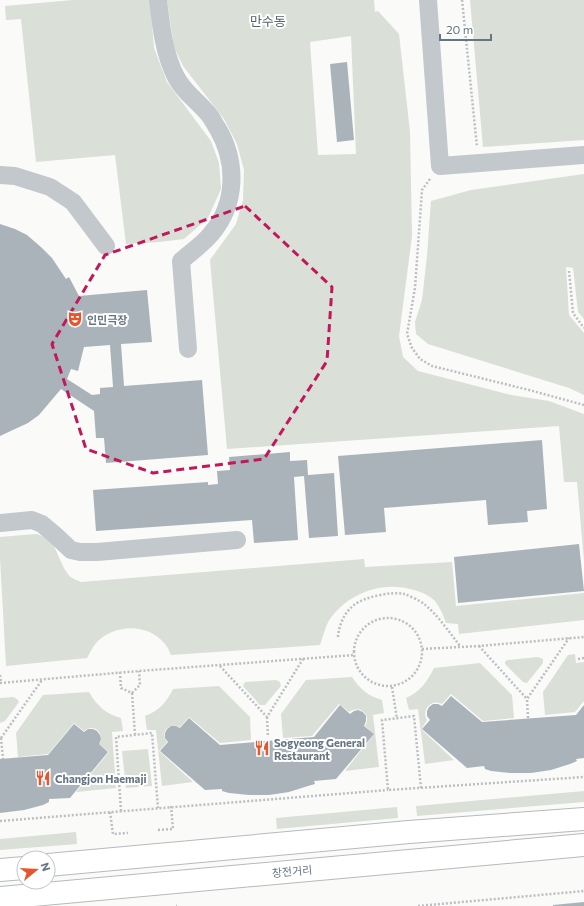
<svg xmlns="http://www.w3.org/2000/svg" width="584" height="906" font-family="Commissioner,'Noto Sans KR',sans-serif">
<style>
.green{fill:#dadfd7;fill-rule:evenodd}
.building{fill:#aab3b9;fill-rule:evenodd}
.lines{fill:none;stroke-linecap:round;stroke-linejoin:round}
.major-casing{stroke:#b5babe;stroke-width:24}
.path{stroke:#bbbfc2;stroke-width:2.5;stroke-dasharray:2 2;stroke-linecap:butt}
.minor{stroke:#c3c8cc;stroke-width:18}
.major{stroke:#fff;stroke-width:22}
.marked{fill:none;stroke:#c2185b;stroke-width:3;stroke-dasharray:8 5;stroke-linejoin:round}
.labels{text-anchor:middle;dominant-baseline:central;stroke-width:4;stroke-linejoin:round;paint-order:stroke}
.poi-label{font-size:11px;font-weight:bold;fill:#657683;stroke:#fff;text-anchor:start}
.street-label{font-size:11px;fill:#657683;stroke:#fff}
.quarter-label{font-size:13px;fill:#57646e;stroke:#fff}
</style>
<rect width="100%" height="100%" fill="#fafaf8"/>
<path class="green" d="M73 0H150L154 48 167 82 211 141 219 163 221 189 208 218 184 239 159 242 126 244 115 155 36 162 21 19 6 20 5 6Z
M167 0H374L375 12 378 11 399 34 410 132 412 236 399 336 403 357 418 371 511 395 549 401 584 414V561L577 482H564L559 426 227 449 210 260 236 224 243 200 244 170 237 144 224 119 183 66 174 47ZM351 36 356 154 318 155 310 42Z
M470 0H584V140L483 147Z
M584 174V319L578 312 573 268 566 267 569 315 584 333V395L569 388 428 344 416 334 415 322 422 300 427 256 431 201 471 190Z
M36 534C58 539 56 558 68 574 70 578 77 580 81 582L364 559 365 567 452 562 456 606 584 593V620L459 634 458 624 446 623C443 615 440 607 435 601 429 595 421 592 414 590 383 580 348 593 330 619 325 626 323 637 320 645L171 655C169 651 168 647 165 644 148 623 115 624 97 642 93 646 90 653 87 658L6 666 0 558V537Z
M575 654 576 663 584 662V701L575 712 545 715 543 692 568 655Z
M538 657 543 659V663L527 683 523 682 505 664V662L507 660Z
M480 663 512 695 514 718 483 721 451 694 442 704C431 698 421 710 427 720L422 728V730L454 760 425 764 418 709 409 710 406 698C420 692 427 682 434 668Z
M352 677C360 689 368 696 382 700L384 713 373 715 379 767 345 771 374 734 365 726C372 715 360 704 349 712L339 704 312 736 283 738 281 714 306 680Z
M276 680 280 682 281 686 265 705H260L243 686 245 682Z
M219 686 250 717 251 740 220 743 189 717 180 727C168 722 160 732 167 742L159 751 193 782 162 786 156 730H147L145 716C160 710 166 703 173 689Z
M89 692C97 706 106 714 121 718L123 731 112 732 116 788 76 792 109 752 99 744C105 733 94 723 84 731L74 723 48 754 18 757 16 733 43 695Z
M13 697 17 699 19 702 5 721 0 723V698Z
M148 749 152 786 126 788 122 751Z
M584 791V802L417 816 416 806Z
M397 807 398 818 277 829 276 818Z
M76 832 77 844 0 850V839Z"/>
<path class="building" d="M347 62 354 140 337 142 330 64Z
M0 224 15 229 27 235 42 248 52 258 66 279 69 277 79 296 147 290 152 342 121 344 124 386 202 380 208 455 106 463 104 438H96L94 411 61 389 39 415 28 423 0 436ZM110 345 113 387 100 388V394L92 395 67 379 71 369 78 371 84 347Z
M542 440 547 509 527 511 528 522 488 525 486 500 384 508 386 532 345 535 338 456Z
M290 452V461L307 460 308 475 334 473 338 536 309 538 304 476 294 477 298 540 254 543 252 520 96 531 93 490 208 482V485L218 484 217 471 230 470 229 457Z
M579 544 584 591 458 603 454 557Z
M451 696 482 722 576 715 584 705V758L576 759 577 761 570 764 551 770 531 773H511L491 771 485 769 484 766 467 768 422 729 430 720 427 716V711L429 707 433 704H438L442 706Z
M340 705 350 714 354 711 358 710 363 712 366 716V721L364 726 374 734 336 779 314 781 315 784 308 786 289 792 269 795H249L229 793 222 791V789L205 790 160 751 168 742 165 738V733L167 729 171 726H176L180 728 189 718 220 745 314 737Z
M74 724 84 732 88 729H93L97 731 100 735 101 739 99 744 108 752 70 798 49 799V802L43 805 24 810 0 813V759L48 755Z
M584 902V906H553V905Z"/>
<g class="lines">
<defs>
<path id="major" d="M48 865 409 832 584 819
M0 870 24 868
M0 898 584 845"/>
</defs>
<use href="#major" class="major-casing"/>
<path class="path" d="M462 0 477 147
M430 179 422 190 415 288 407 334 412 348 420 359 432 366 529 390 584 405
M569 271 573 313 584 328
M354 652a34 34 0 1 1 68 0a34 34 0 1 1-68 0Z
M338 637C339 625 344 613 354 605 364 597 392 591 404 594 410 596 419 600 424 604 438 615 449 632 460 646
M479 646 527 699
M422 649 479 646 584 637
M578 659 584 658
M220 666 267 717 303 659
M120 672 121 688 132 693
M0 675 1 683
M0 683 139 671 354 655
M392 687 397 719
M132 693 135 735
M132 693 140 685 139 671
M267 717 268 737
M528 718 527 699 569 638
M1 738 42 680
M1 738 3 759
M421 788 414 716 382 720 388 790 584 777
M121 811 116 737 152 733 158 808
M110 812 113 834 128 833
M0 821 388 790
M158 830 173 829 171 806
M176 906H177
M418 906 584 891"/>
<path class="minor" d="M158 0C161 26 164 54 176 77 184 93 199 102 210 116 213 120 215 125 218 129 237 162 237 204 211 234 203 244 191 252 181 261L188 349
M428 0 440 166 584 155
M0 175 15 176 50 187 73 202 106 246
M0 523 32 520 42 524 55 535 71 550 80 552H97L237 540"/>
<use href="#major" class="major"/>
</g>
<path class="marked" d="M245 206 332 287 327 361 264 459 153 473 86 449 52 344 105 255Z"/>
<defs>
<symbol id="theatre-bare" viewBox="-9 -9 18 18"><path d="M-5-5.5Q0-4 5-5.5V0Q5 5 0 6Q-5 5-5 0ZM-3.3-2.5H-1v1.5H-3.3ZM1-2.5H3.3v1.5H1ZM-2.8 1Q0 5.5 2.8 1Z" fill="#e4572e" stroke="#fff" stroke-width="2.5" paint-order="stroke"/></symbol>
<symbol id="restaurant-bare" viewBox="-9 -9 18 18"><path d="M-5-6h1v4h1v-4h1v4h1v-4h1v5L-1.5 .5V6h-2V.5L-5-1ZM5-6V6H3V1.5H1.5Q1.5-4 5-6Z" fill="#e4572e" stroke="#fff" stroke-width="2.5" paint-order="stroke"/></symbol>
</defs>
<g fill-rule="evenodd">
<use href="#theatre-bare" x="64" y="308" width="22" height="22"/>
<use href="#restaurant-bare" x="251" y="737" width="22" height="22"/>
<use href="#restaurant-bare" x="32" y="767" width="22" height="22"/>
</g>
<g class="labels">
<g class="poi-label">
<text x="87" y="319">인민극장</text>
<text x="274" y="742">Sogyeong General<tspan x="274" dy="13">Restaurant</tspan></text>
<text x="55" y="778">Changjon Haemaji</text>
</g>
<g class="street-label">
<text transform="translate(292 871) rotate(-5)">창전거리</text>
</g>
<g class="quarter-label">
<text x="268" y="21">만수동</text>
</g>
</g>
<g transform="translate(36 870) rotate(72)"><circle r="19" fill="#ffffff" stroke="#c1c8cd"/>
<path d="M0-3L7 15L0 10L-7 15Z" fill="#e4572e"/>
<text y="-6" font-size="11" font-weight="bold" text-anchor="middle" fill="#657683">N</text>
</g>
<path d="M440 34v6h51v-6" fill="none" stroke="#657683" stroke-width="2"/>
<text x="446" y="34" font-size="12" fill="#657683" stroke="#ffffff" stroke-width="3" paint-order="stroke">20 m</text>
</svg>
